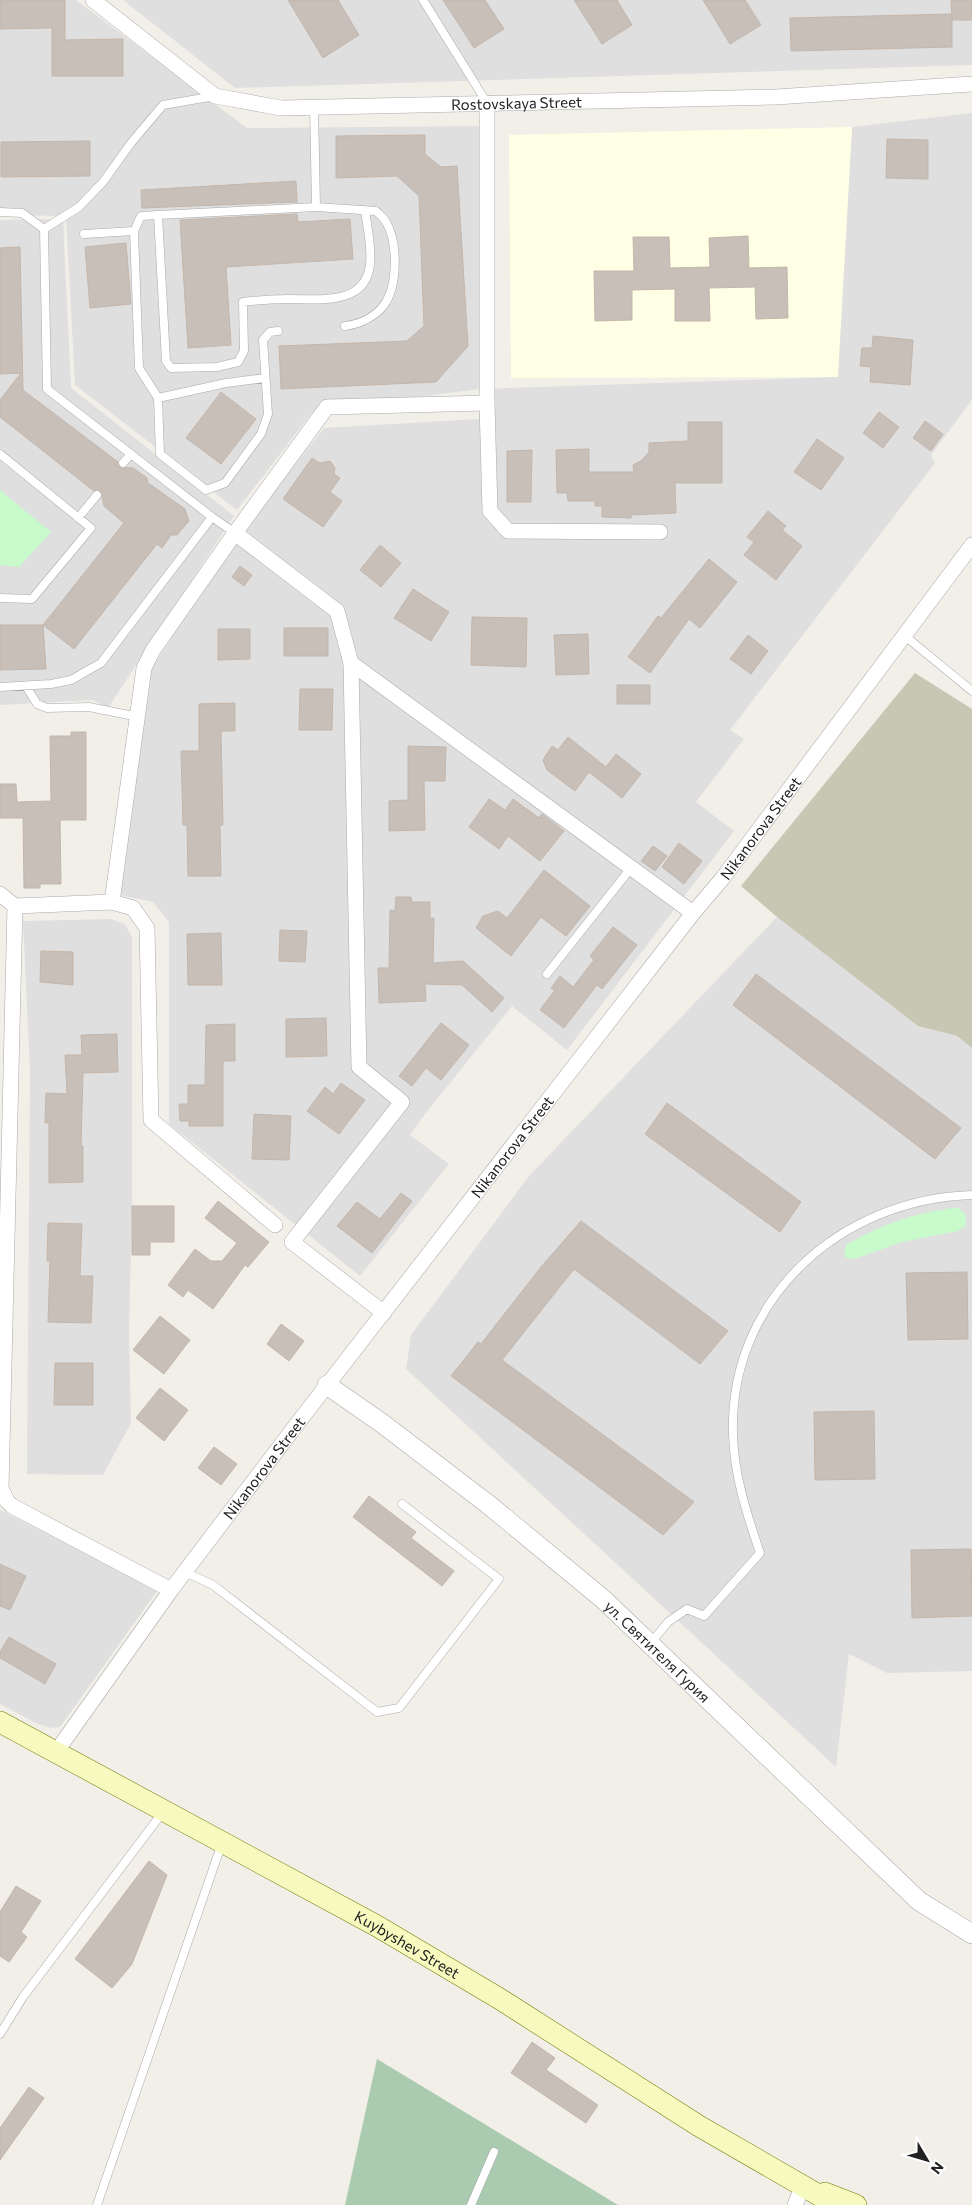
<svg xmlns="http://www.w3.org/2000/svg" width="972" height="2205" font-family="Commissioner,sans-serif">
<style>
.residential{fill:#e0dfdf}
.education{fill:#ffffe5}
.construction{fill:#c7c7b4}
.cemetery{fill:#aacbaf}
.park{fill:#c8facc}
.building{fill:#c7bfb8;stroke:#c4b6ab}
.lines{fill:none;stroke-linecap:round;stroke-linejoin:round}
.service-casing{stroke:#a9a9a9;stroke-width:9}
.minor-casing{stroke:#a9a9a9;stroke-width:16}
.tertiary-casing{stroke:#a9a9a9;stroke-width:20}
.secondary-casing{stroke:#707d05;stroke-width:22}
.service{stroke:#fff;stroke-width:8}
.minor{stroke:#fff;stroke-width:15}
.tertiary{stroke:#fff;stroke-width:19}
.secondary{stroke:#f7fabf;stroke-width:21}
.labels{text-anchor:middle;dominant-baseline:central;stroke-width:4;stroke-linejoin:round;paint-order:stroke}
.street-label{font-size:15px;fill:#222;stroke:#fff}
</style>
<rect width="100%" height="100%" fill="#f2efe9"/>
<path class="residential" d="M0 0H76L247 128 487 126 480 389 837 377 852 127 972 113V400L931 455 935 463 730 730 744 739 696 802 734 831 567 1050 512 1006 425 1114 410 1135 449 1164 360 1276 169 1124V922L153 902 120 895 151 669 235 541 324 428 479 419 480 389 314 410 237 510 75 385 66 216 0 215Z
M123 0H972V65L235 88Z
M63 219 71 388 234 516 108 708 93 700 0 705V220Z
M777 917 918 1026 957 1036 972 1048V1671L887 1673 849 1654 836 1767 406 1369 411 1335 529 1176Z
M111 919 125 924 132 937V1202L129 1335 131 1423 103 1475 27 1474 30 1071 23 921Z
M0 1510 157 1591 60 1727 51 1728 36 1723 0 1704Z"/>
<path class="education" d="M852 127 838 377 511 378 509 135Z"/>
<path class="construction" d="M915 673 972 709V1048L957 1036 918 1026 777 917 741 886Z"/>
<path class="cemetery" d="M377 2059 618 2205H345Z"/>
<path class="park" d="M0 490 51 532 19 567 0 565Z
M953 1208H958L966 1215V1225L958 1231 902 1242 854 1259 847 1258 844 1255 846 1245C880 1225 913 1213 953 1208Z"/>
<path class="building" d="M0 0H65V40L123 39V76H52V28L0 29Z
M288 0H338L359 35 323 58Z
M443 0H485L504 29 474 48Z
M574 0H617L632 25 602 44Z
M703 0H745L761 25 730 44Z
M951 0H972V20H952Z
M952 14V47L791 51 790 18Z
M425 135V154L441 167 457 166 468 346 436 382 281 389 279 346 407 341 424 326 419 196 397 176 336 178V136Z
M887 139 928 140V179L886 178Z
M90 141V176L1 177V142Z
M296 181 297 202 142 208 141 190Z
M297 214 298 222 350 219 353 259 226 267 231 345 188 348 180 220Z
M748 236 749 268 787 267 788 318 756 319 755 287 709 288 710 321H675V289L632 290V320L595 321 594 271H634L633 237H669L670 268 710 267 709 238Z
M126 243 131 304 90 308 85 247Z
M20 247 23 390 118 462 120 467 133 468 147 478 148 483 185 509 189 521 177 535H171L162 548 157 544 74 649 43 625 124 523 104 506 101 491H94L0 417V400L21 373 0 374V248Z
M873 336 913 340 910 385 870 382 871 367 860 366 862 348H872Z
M221 392 256 419 221 464 186 438Z
M879 412 899 427 883 448 863 433Z
M925 421 943 434 931 451 913 438Z
M688 422H722V483H675L676 513 631 515V518L602 517V506H595V501H568L567 493H557L556 450 589 449V472H634L633 465 641 461 649 452V443L688 441Z
M817 439 844 458 821 490 794 472Z
M532 450 531 502H507V451Z
M312 458 320 463 330 461 335 468 334 474 340 478 330 492 342 501 323 527 283 499Z
M768 511 786 526 782 530 802 546 776 580 744 555 754 542 747 537Z
M380 545 401 563 381 587 360 570Z
M709 559 737 582 700 628 689 619 650 673 628 657 658 616 661 618Z
M240 566 252 575 244 586 232 577Z
M413 589 449 612 431 641 394 618Z
M472 617 527 618 526 667 471 665Z
M0 625H43L46 669 0 670Z
M284 628H328V656H284Z
M218 629H250V659L218 660Z
M588 634 589 674 556 675 554 635Z
M748 635 768 651 751 674 730 659Z
M617 685H650V704H617Z
M300 689H333L332 730H299Z
M235 703V731H221L223 825H220L221 876H188L187 825H183L181 751H199V704Z
M71 732H86V820H60L61 884H40V888H24L23 818H0V784H16L17 802 51 801 50 736H71Z
M568 737 606 767 616 754 641 774 622 798 589 772 575 791 547 770 543 760 552 746 558 750Z
M408 746 446 747 445 781H424L425 830 389 831V801L408 800Z
M489 799 505 810 513 799 539 818 542 814 564 831 540 861 508 836 499 849 469 827Z
M679 843 702 861 684 884 662 867Z
M653 846 667 856 655 871 641 861Z
M544 870 590 906 566 936 541 917 511 956 476 928 483 916 498 911 507 918Z
M396 897H411L412 902H430V919L434 918 433 963 463 961 504 998 492 1012 462 985 425 984 426 1001 379 1003 378 968H389L390 910 395 911Z
M613 927 637 945 602 989 597 985 564 1028 540 1010 555 990 551 988 560 976 573 987 594 960 590 956Z
M280 930 307 931 305 962 279 961Z
M221 933 222 985H188L187 934Z
M41 951 73 952V985L40 982Z
M756 974 961 1128 935 1159 733 1005Z
M326 1018 327 1056 286 1057V1019Z
M441 1023 469 1045 441 1080 426 1068 412 1086 399 1076Z
M235 1024V1061H223V1126H189V1121H180L179 1104H188V1085H205L206 1025Z
M117 1034 118 1072 83 1073 81 1146H83V1182L49 1183V1123H45L46 1093 67 1094 65 1055H82L81 1035Z
M341 1083 365 1100 339 1134 307 1111 325 1087 333 1094Z
M667 1103 801 1202 780 1232 645 1134Z
M254 1114 291 1116 289 1160 252 1159Z
M401 1193 412 1201 372 1253 337 1226 357 1202 380 1219Z
M218 1201 269 1242 248 1267 245 1265 213 1309 188 1290 183 1297 168 1285 195 1249 211 1261H222L237 1243 205 1218Z
M132 1206H174V1242H150V1255H132Z
M581 1221 728 1331 700 1364 574 1269 502 1360 694 1502 663 1535 451 1376 478 1342 481 1344 541 1267Z
M48 1223 82 1224 80 1276H93L91 1323 48 1322 50 1261H47Z
M967 1272 968 1339 908 1340 906 1273Z
M160 1316 190 1340 164 1374 133 1350Z
M281 1324 304 1341 289 1361 267 1344Z
M55 1363H93V1405H54Z
M160 1388 188 1410 164 1441 136 1418Z
M874 1411 875 1479 815 1480 814 1412Z
M214 1447 237 1464 221 1485 198 1468Z
M369 1496 416 1532 411 1538 454 1571 442 1586 353 1517Z
M971 1549 972 1616 912 1618 911 1550Z
M0 1564 26 1576 10 1610 0 1606Z
M9 1637 56 1664 45 1684 0 1658V1652Z
M149 1861 167 1875 132 1964 112 1988 75 1959Z
M16 1886 41 1901 21 1932 27 1937 9 1962 0 1956V1912Z
M532 2042 555 2058 546 2070 598 2105 586 2123 511 2073Z
M29 2087 44 2098 0 2160V2128Z"/>
<g class="lines">
<defs>
<path id="service" d="M423 0 487 103
M314 107 316 207 376 211C379 214 384 218 386 222 398 242 398 286 384 305 375 317 360 324 345 326
M316 207 158 215 166 361 171 368 217 367 238 362 244 351 243 302C258 300 274 299 289 299 319 299 366 306 370 264 372 246 367 227 365 210
M0 212 22 213 44 229
M134 231 139 368 158 398 160 454 206 490 225 483 261 434 268 414 263 340 270 332 278 331
M84 234 134 231 141 216 158 215
M158 398 226 383 265 378
M0 454 91 528 32 599 0 598
M123 463 131 454
M212 517 47 389 44 229 79 207 103 182 131 143 163 105 215 96
M78 518 97 495
M905 636 972 691
M26 686 37 704 47 708 89 707 139 717
M0 687 51 684 71 680 101 663 212 517 235 533
M547 974 631 868
M185 1572 213 1585 377 1712 399 1708 499 1579 402 1504
M650 1644 668 1622 687 1609 704 1616 760 1553C747 1514 734 1476 733 1434 729 1298 841 1199 972 1195
M0 2034 23 1997 163 1812
M97 2205 222 1843
M471 2205 494 2152"/>
<g id="minor">
<path id="s1" d="M93 0 215 96 281 108 776 97 972 84"/>
<path d="M487 103V403L490 511 508 531 660 532"/>
<path d="M235 533 337 611 351 663 693 913"/>
<path d="M351 663 359 1067 402 1102 292 1242 384 1313"/>
<path d="M0 894 15 906 112 902 133 908 147 928 151 1120 275 1225"/>
<path d="M112 902 144 668 153 650 235 533 327 407 487 403"/>
<path d="M15 906 1 1488 7 1501 12 1506 171 1590"/>
<path id="s2" d="M56 1752 171 1590 297 1424 693 913 722 879 972 545"/>
<path d="M795 2205 803 2185"/>
</g>
<g id="tertiary">
<path id="s3" d="M327 1385 383 1424 489 1505 603 1599 919 1901 972 1934"/>
</g>
<g id="secondary">
<path id="s4" d="M0 1722 377 1926 500 1999 699 2126 836 2205"/>
<path d="M825 2193 856 2205"/>
</g>
</defs>
<use href="#service" class="service-casing"/>
<use href="#minor" class="minor-casing"/>
<use href="#tertiary" class="tertiary-casing"/>
<use href="#secondary" class="secondary-casing"/>
<use href="#service" class="service"/>
<use href="#minor" class="minor"/>
<use href="#tertiary" class="tertiary"/>
<use href="#secondary" class="secondary"/>
</g>
<g class="labels">
<g class="street-label">
<text stroke="none"><textPath href="#s1" startOffset="458">Rostovskaya Street</textPath></text>
<text stroke="none"><textPath href="#s2" startOffset="1162">Nikanorova Street</textPath></text>
<text stroke="none"><textPath href="#s2" startOffset="758">Nikanorova Street</textPath></text>
<text stroke="none"><textPath href="#s2" startOffset="352">Nikanorova Street</textPath></text>
<text stroke="none"><textPath href="#s3" startOffset="425">ул. Святителя Гурия</textPath></text>
<text stroke="none"><textPath href="#s4" startOffset="464">Kuybyshev Street</textPath></text>
</g>
</g>
<g transform="translate(927 2160) rotate(128)" stroke="#ffffff" stroke-width="4" paint-order="stroke">
<path d="M0-4L9 19L0 12L-9 19Z" fill="#222222"/>
<text y="-8" font-size="14" font-weight="bold" text-anchor="middle" fill="#222222">N</text>
</g>
</svg>
